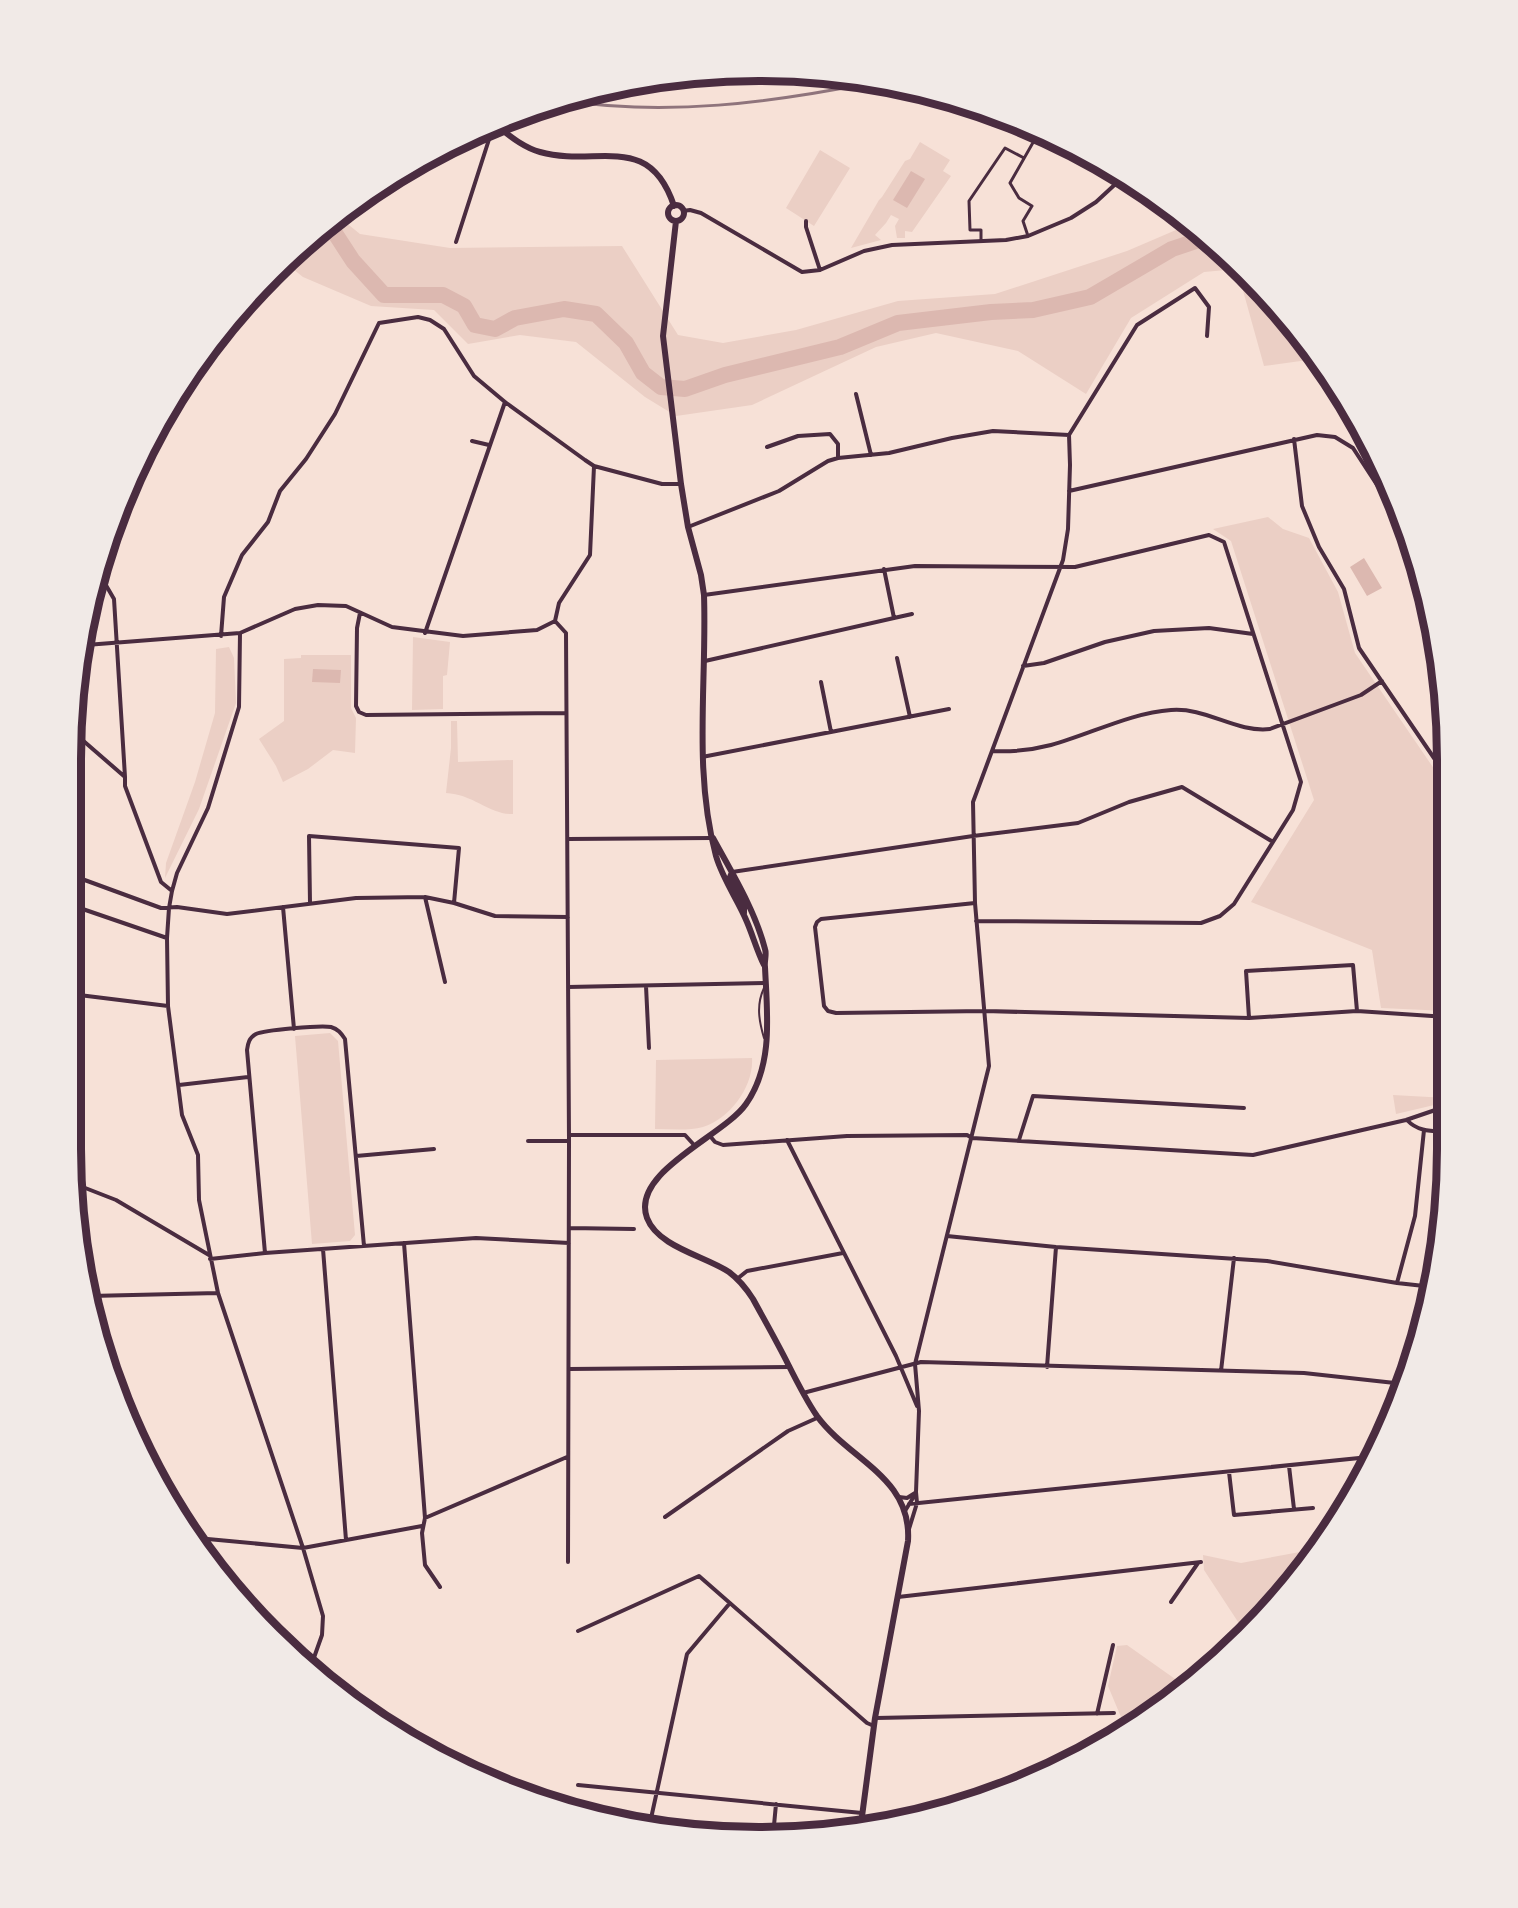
<svg xmlns="http://www.w3.org/2000/svg" width="1518" height="1908" font-family="'Asap Condensed',sans-serif">
<style>
.green{fill:#ebcfc5}
.water{fill:#dcb8b0}
.lines{fill:none;stroke-linecap:round;stroke-linejoin:round}
.river{stroke:#dcb8b0;stroke-width:16}
.service{stroke:#4a2c40;stroke-width:2}
.pedestrian{stroke:#4a2c40;stroke-width:3}
.minor{stroke:#4a2c40;stroke-width:4}
.secondary{stroke:#4a2c40;stroke-width:6}
.rail{stroke:#8f747c;stroke-width:3}
.rim{fill:none;stroke:#4a2c40;stroke-width:8}
</style>
<rect width="100%" height="100%" fill="#f7e1d7"/>
<path class="green" d="M763 73 673 85 640 83 669 76Z
M920 142 950 160 943 171 951 176 912 232 905 231V238H897L895 226 899 219 891 215 886 223 875 235 881 240 851 248 879 200 882 197 905 161 910 159Z
M820 150 850 168 814 226 786 208Z
M339 217 360 234 450 248 622 246 678 335 723 343 796 330 898 301 995 294 1127 251 1190 224 1277 305 1315 359 1264 366 1237 269 1204 272 1131 318 1086 394 1018 351 936 333 876 347 752 405 676 416 645 397 576 342 520 335 468 344 434 310 371 306 303 277 284 262 305 241Z
M1268 517 1283 529 1309 538 1338 592 1355 653 1441 779 1446 849 1447 1011 1381 1008 1372 950 1251 902 1314 800 1231 541 1213 529Z
M413 637 450 642 447 675 443 676V709L412 710Z
M229 647 234 658 236 703 199 809 165 878 166 863 195 782 215 713 216 649Z
M301 655H351V708L356 718 355 753 333 750 308 769 283 782 276 766 259 739 284 721V659L301 658Z
M451 721H457L458 762 513 760V814C490 815 473 794 446 793L451 748Z
M330 1033 338 1041 355 1235 350 1241 312 1244 295 1036Z
M752 1058C754 1086 730 1119 703 1127 688 1131 671 1129 655 1129L656 1060Z
M1393 1095 1447 1098V1102L1396 1114Z
M1316 1549 1244 1631 1204 1570 1203 1555 1241 1563Z
M1127 1645 1185 1686 1126 1729 1108 1686 1117 1646Z"/>
<path class="water" d="M911 171 925 179 907 208 893 200Z
M1364 558 1382 588 1367 596 1350 567Z
M313 669 341 670 340 683 312 682Z"/>
<g class="lines">
<path class="river" d="M329 224 353 261 384 295H443L464 306 475 325 495 329 515 318 564 309 596 314 626 343 643 373 661 387 685 389 725 375 840 347 898 323 991 312 1033 310 1090 297 1172 249 1205 238"/>
<path class="service" d="M764 1038C759 1021 756 1005 764 988"/>
<path class="pedestrian" d="M1028 236 1023 221 1032 206 1019 198 1010 183 1039 132
M981 241V230H970L969 201 1005 148 1024 158"/>
<path class="minor" d="M683 211 690 210 701 213 802 272 820 270 864 251 892 245 1006 240 1028 236 1071 218 1096 202 1122 178
M806 221V227L820 270
M456 242 493 127
M856 394 871 455
M161 418 173 405
M1294 439 1302 506 1319 547 1344 589 1359 648 1436 761 1445 779 1446 787
M472 441 489 445
M767 447 798 436 830 434 838 444V458
M1069 491 1317 435 1335 437 1353 448 1396 514
M688 527 779 491 828 461 838 458 889 453 952 438 993 431 1069 435
M100 575 114 599 125 777
M704 595 915 566 1075 567 1209 535 1224 542 1301 782 1293 810 1234 904 1220 916 1201 923 976 921
M360 613 357 628 356 706 359 712 366 715 566 713
M894 618 912 614
M240 633 295 609 318 605 346 606 392 627 463 636 537 630 555 621
M425 633 505 402
M221 636 224 597 242 555 268 522 280 491 306 459 335 414 379 323 418 317 430 320 444 329 474 376 505 402 585 460 594 466 662 484H681
M86 645 240 633 239 707 208 808 177 873 172 891 169 908 167 938 168 1006 182 1115 198 1155 199 1200 218 1293 303 1548 323 1616 322 1635 311 1666
M897 658 910 717
M705 661 894 618 884 569
M1023 666 1044 663 1105 642 1154 631 1209 628 1253 634
M821 682 831 732
M72 731 125 777V786L161 882 172 891
M992 751C1011 752 1032 750 1051 745 1091 734 1130 713 1171 710 1206 707 1236 733 1270 729L1361 695 1382 681
M702 757 949 709
M1436 761 1446 758
M568 839 712 838
M732 872 973 836 1078 823 1129 802 1182 787 1273 842
M71 875 161 908 177 907 227 914 356 898 425 897 454 903 495 916 568 917
M425 897 445 982
M310 903 309 836 459 848 454 903
M975 903 821 919 817 922 815 927 824 1006 828 1011 836 1013 985 1011 1249 1018 1357 1011 1447 1017
M71 905 167 938
M283 907 294 1029
M646 986 649 1048
M568 987 765 983
M71 994 168 1006
M1249 1018 1246 971 1353 965 1357 1011
M179 1085 248 1077
M1407 1120C1418 1132 1432 1131 1447 1132
M569 1135H685L695 1146
M710 1136 715 1142 723 1145 847 1136 967 1135 972 1138 1253 1155 1406 1120 1447 1106
M787 1140 896 1356 917 1406
M1019 1140 1033 1096 1244 1108
M528 1141H569
M356 1156 434 1149
M75 1184 116 1200 209 1255
M569 1228 634 1229
M947 1236 1056 1247 1267 1261 1397 1283 1433 1287
M404 1243 425 1518 422 1533 425 1565 440 1587
M323 1249 346 1540
M265 1253 247 1050C248 1043 249 1038 256 1034 264 1030 321 1025 331 1027 338 1029 341 1033 345 1039L364 1246
M210 1259 265 1253 476 1238 569 1243
M737 1279 747 1271 843 1253
M1397 1283 1415 1216 1424 1130
M90 1296 218 1293
M93 1296 95 1328
M1428 1303 1429 1287
M1047 1367 1056 1247
M569 1369 789 1367
M1221 1371 1234 1258
M803 1393 921 1362 1304 1373 1404 1384
M1289 1466 1294 1509
M1229 1472 1234 1515 1313 1508
M899 1497 907 1498 915 1493
M909 1504 1369 1457
M905 1511 916 1493
M665 1517 788 1431 817 1418
M425 1518 567 1457
M909 1529 917 1503 916 1492 919 1411 915 1364 989 1066 975 903 973 802 1063 560 1068 529 1070 465 1069 435 1137 325 1195 288 1209 307 1207 336
M197 1538 303 1548 422 1526
M568 1562 569 1141 566 633 555 621 559 603 590 555 594 466
M898 1597 1201 1562
M1171 1602 1198 1563
M578 1631 699 1576 867 1723 874 1726
M1097 1714 1113 1645
M876 1718 1114 1713
M578 1785 862 1813
M650 1823 687 1654 730 1603
M773 1836 776 1804"/>
<path class="secondary" d="M497 126C510 136 524 148 540 152 596 168 649 130 674 206
M668 213a8 8 0 1 1 16 0a8 8 0 1 1-16 0Z
M676 221 663 336 681 484 688 527 701 575 704 595C707 683 693 770 716 856 723 880 738 900 747 922 753 936 757 951 764 965
M713 838C732 873 755 910 765 949 767 955 764 961 765 967 767 1013 774 1064 746 1104 724 1136 630 1172 647 1218 658 1247 705 1256 729 1272 740 1280 746 1288 753 1299 765 1321 777 1342 788 1364 797 1382 806 1400 817 1416 849 1460 912 1477 908 1541L875 1718 861 1824
M732 872 730 877 744 906V913"/>
<path class="rail" d="M566 101C668 116 769 103 870 83"/>
</g>
<path d="M0 0H1518V1908H0ZM759 81H759A678 678 0 0 1 1437 759V1149A678 678 0 0 1 759 1827H759A678 678 0 0 1 81 1149V759A678 678 0 0 1 759 81Z" fill="#f1eae7" fill-rule="evenodd"/>
<path class="rim" d="M759 81H759A678 678 0 0 1 1437 759V1149A678 678 0 0 1 759 1827H759A678 678 0 0 1 81 1149V759A678 678 0 0 1 759 81Z"/>
</svg>
